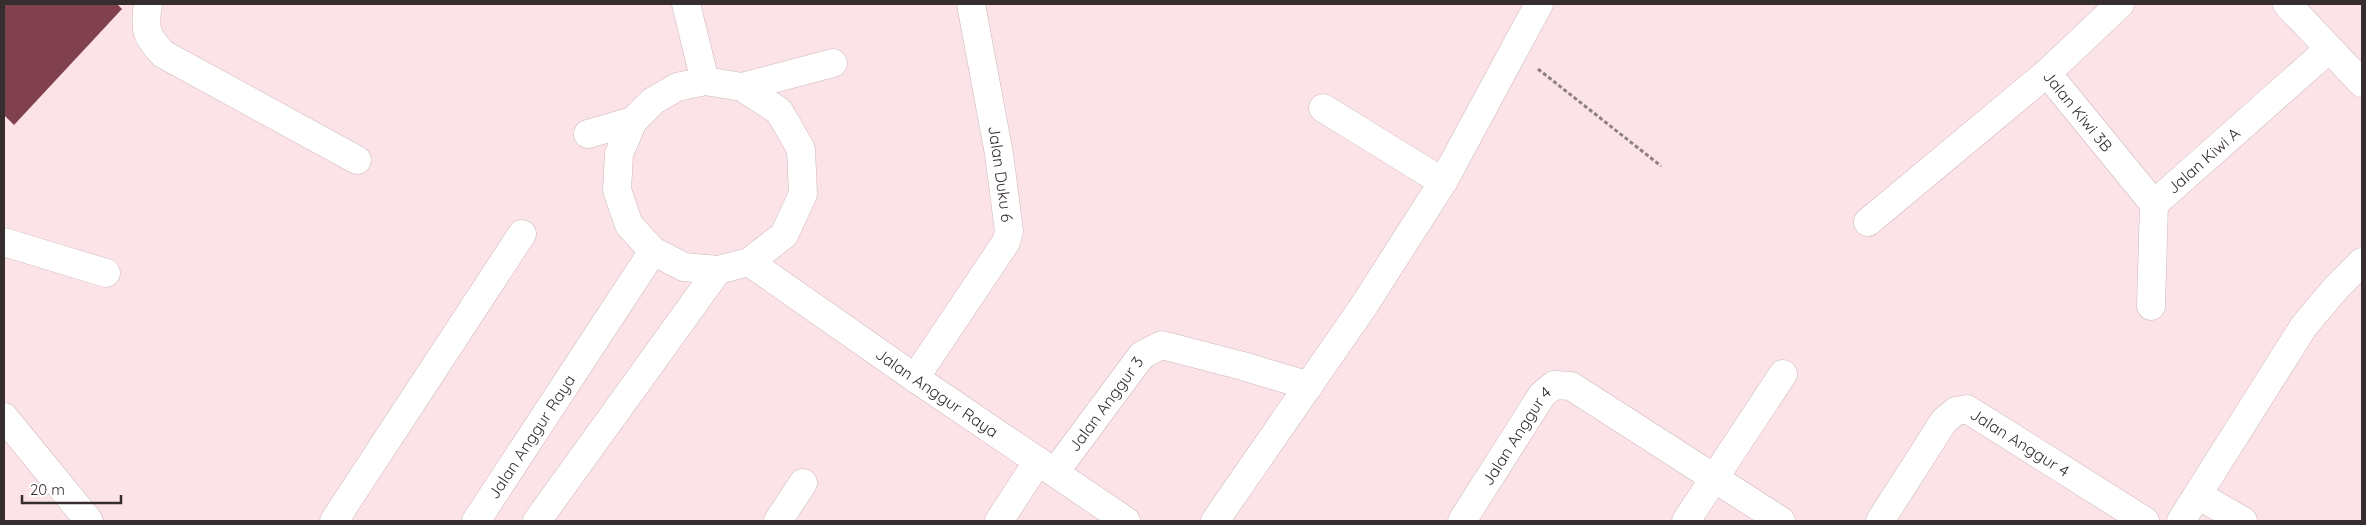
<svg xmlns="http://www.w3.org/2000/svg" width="2366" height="525" font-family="Quicksand,sans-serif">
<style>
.building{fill:#81404e}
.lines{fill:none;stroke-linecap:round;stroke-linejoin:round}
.street-casing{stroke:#ceb7bb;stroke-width:29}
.path{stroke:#8f8082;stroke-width:3;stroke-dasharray:4 2.5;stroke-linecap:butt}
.street{stroke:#fff;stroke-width:28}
.labels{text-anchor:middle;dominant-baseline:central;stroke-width:5;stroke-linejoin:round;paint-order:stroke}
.street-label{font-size:16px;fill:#352d2e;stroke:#fff}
</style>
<rect width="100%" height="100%" fill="#fbe3e7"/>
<path class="building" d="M4 4H117L122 9 14 125 4 115Z"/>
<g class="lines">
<defs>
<g id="street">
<path d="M148 4C144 29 146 36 163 54L357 160"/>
<path d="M686 4 705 81"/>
<path d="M2287 4 2362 83"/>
<path id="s1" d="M2047 73 2154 204"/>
<path d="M742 87 833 63"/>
<path d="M1323 108 1443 182"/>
<path d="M588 134 633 121 653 101 677 87 705 81 742 87 779 111 801 149 803 194 784 235 749 262 718 270 684 267 653 251 629 225 617 190 619 154 633 121"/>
<path d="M1868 222 2047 73 2120 4"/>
<path d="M4 242 106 273"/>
<path id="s2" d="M749 262 915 378 1126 521"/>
<path id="s3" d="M2151 306 2154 204 2329 49"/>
<path d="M915 378 1006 242 1009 231 999 154 971 4"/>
<path d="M4 417 89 521"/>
<path id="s4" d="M1055 472 1142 355 1162 345 1243 366 1309 386"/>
<path d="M2198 495 2243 521"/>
<path d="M334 521 522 234"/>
<path id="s5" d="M476 521 653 251"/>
<path d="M537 521 718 270"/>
<path d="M778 521 803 483"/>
<path d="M999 521 1038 461"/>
<path d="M1215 521 1363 307 1443 182 1539 4"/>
<path id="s6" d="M1462 521 1542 395 1554 385 1571 386 1781 521"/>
<path d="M1686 521 1783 374"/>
<path id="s7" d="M1880 521 1944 421 1956 411 1967 409 2145 521"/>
<path d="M2181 521 2304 326 2336 288 2362 262"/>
</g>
</defs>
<use href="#street" class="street-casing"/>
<path class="path" d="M1538 69 1661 166"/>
<use href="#street" class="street"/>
</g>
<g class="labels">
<g class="street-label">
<text stroke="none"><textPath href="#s1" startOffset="49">Jalan Kiwi 3B</textPath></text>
<text stroke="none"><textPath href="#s3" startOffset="168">Jalan Kiwi A</textPath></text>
<text transform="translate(1001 174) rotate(82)">Jalan Duku 6</text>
<text stroke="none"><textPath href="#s2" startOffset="229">Jalan Anggur Raya</textPath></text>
<text stroke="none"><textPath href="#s4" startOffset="85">Jalan Anggur 3</textPath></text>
<text stroke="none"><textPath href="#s5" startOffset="101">Jalan Anggur Raya</textPath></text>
<text stroke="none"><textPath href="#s6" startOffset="101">Jalan Anggur 4</textPath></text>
<text stroke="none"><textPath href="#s7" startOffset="208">Jalan Anggur 4</textPath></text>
</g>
</g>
<rect width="2366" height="525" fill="none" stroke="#352d2e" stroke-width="10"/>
<path d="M22 495v8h99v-8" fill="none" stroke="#352d2e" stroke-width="2.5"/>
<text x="30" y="495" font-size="15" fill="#352d2e" stroke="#ffffff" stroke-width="4" paint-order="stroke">20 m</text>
</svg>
